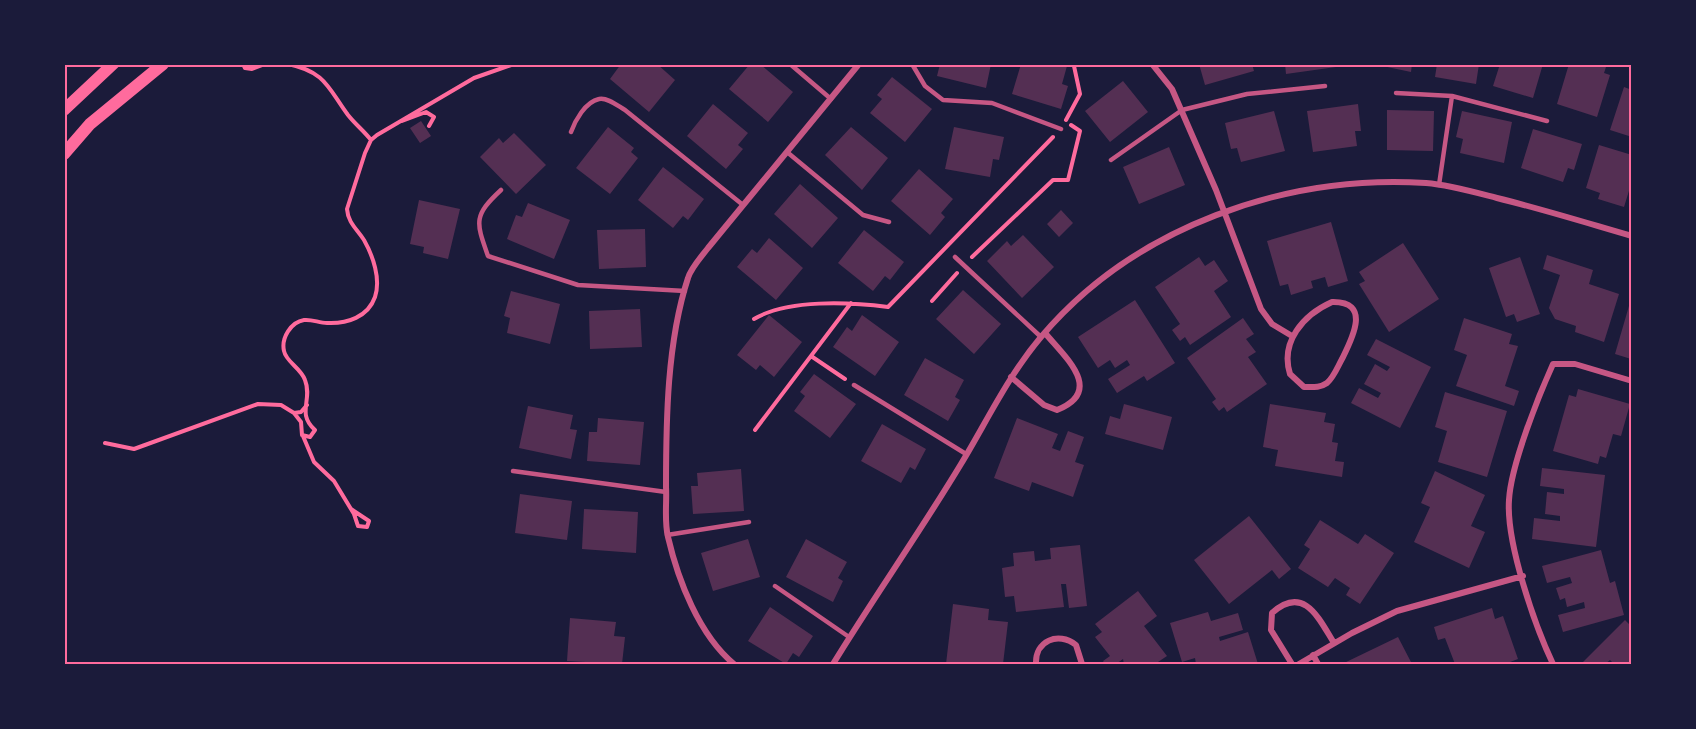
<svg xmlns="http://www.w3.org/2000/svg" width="1696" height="729" font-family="Quicksand,sans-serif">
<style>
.building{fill:#542f53}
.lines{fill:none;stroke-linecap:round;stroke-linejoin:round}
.path{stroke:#ff6b9d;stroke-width:4}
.service{stroke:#c65784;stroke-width:4.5}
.minor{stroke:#c65784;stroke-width:6}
.secondary{stroke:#ff6b9d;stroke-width:12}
.neatline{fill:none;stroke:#ff6b9d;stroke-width:2}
</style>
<rect width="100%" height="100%" fill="#1b1b3a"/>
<path class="building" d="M621 64H657L675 80 649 112 610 79Z
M750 64H760L793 92 768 122 729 89Z
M940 64H991L986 88 937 76Z
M1021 64 1067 66 1062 84 1068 86 1061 109 1012 94Z
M1199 64H1252L1254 71 1205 85Z
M1285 64H1335L1336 67 1286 74Z
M1373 64H1412L1411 72Z
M1437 64H1479L1476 84 1435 77Z
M1500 64H1543L1533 98 1493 86Z
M1569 64 1606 67 1604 73 1610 75 1597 117 1557 104Z
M892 77 932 109 905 142 870 113 882 99 877 95Z
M1123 81 1148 112 1110 142 1085 111Z
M1624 87 1632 90V137L1610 130Z
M713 104 748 133 738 145 743 149 726 169 687 136Z
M1358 104 1361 131H1355L1357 146 1313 152 1307 111Z
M1387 110 1434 111 1433 151 1387 150Z
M1274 111 1285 151 1241 162 1237 148 1231 149 1225 123Z
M1462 111 1512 122 1504 163 1460 153 1463 139 1456 137Z
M421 121 431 136 420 143 410 128Z
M608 127 634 148 631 152 638 158 610 194 576 168Z
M851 127 888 158 862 190 825 155Z
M954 127 1004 137 999 160 993 159 990 177 945 169Z
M1533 129 1582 144 1574 170 1568 168 1563 182 1521 168Z
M514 133 546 165 516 194 480 157 499 138 503 143Z
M1599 145 1632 155V181L1624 207 1598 199 1600 193 1586 188Z
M1169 147 1185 185 1139 204 1123 167Z
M663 167 704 199 688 220 683 216 673 228 638 200Z
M919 169 953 199 941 213 945 217 930 235 891 201Z
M800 184 838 218 812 248 774 214Z
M419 200 460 209 448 259 423 253 424 247 410 244Z
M528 203 570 220 554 259 507 239 516 215 522 217Z
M1061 210 1073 223 1059 237 1047 224Z
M1331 222 1348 281 1328 287 1325 277 1311 281 1313 288 1291 295 1288 284 1280 286 1267 241Z
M645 229 646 267 599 269 597 230Z
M864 230 904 262 890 280 885 276 873 291 838 263Z
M1023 235 1054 267 1022 298 987 261 1007 241 1011 246Z
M769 238 803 268 776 300 737 267 752 249 757 253Z
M1403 243 1439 299 1389 332 1359 284 1365 281 1359 272Z
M1547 255 1593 270 1589 284 1619 294 1604 342 1575 332 1576 326 1555 319 1549 308 1560 275 1543 269Z
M1199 257 1205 266 1214 260 1228 281 1214 291 1231 317 1190 345 1185 337 1180 341 1172 330 1180 324 1155 287Z
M1520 257 1540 314 1517 322 1514 314 1506 317 1489 268Z
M963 290 1001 324 974 354 936 319Z
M511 291 560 304 550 344 507 333 510 318 504 316Z
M1631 299H1632L1631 359 1615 354Z
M1135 300 1175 363 1147 381 1144 376 1117 393 1108 379 1130 365 1127 360 1115 368 1110 360 1098 368 1078 337Z
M640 309 642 347 590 349 589 311Z
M769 315 802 342 774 377 760 365 756 370 737 355Z
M862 315 899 342 875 376 833 347 847 327 852 331Z
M1243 318 1254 334 1246 339 1256 352 1248 357 1267 384 1227 412 1224 407 1219 411 1212 402 1216 399 1187 358Z
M1464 318 1512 334 1509 344 1518 346 1505 386 1519 391 1514 406 1456 386 1467 355 1454 350Z
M1376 339 1431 367 1400 428 1351 403 1359 388 1378 398 1381 393 1364 384 1375 364 1387 371 1390 367 1367 355Z
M925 358 964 380 955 397 960 400 948 421 904 395Z
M814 374 856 404 830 438 794 411 805 396 800 392Z
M1578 389 1630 404 1621 436 1613 434 1606 458 1600 456 1598 464 1553 451 1569 395 1576 397Z
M1445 392 1507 411 1487 477 1438 462 1447 431 1435 427Z
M1124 404 1172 417 1163 450 1105 434 1110 416 1120 419Z
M1270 404 1326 413 1324 422 1335 424 1332 442 1338 443 1335 461 1344 462 1342 477 1275 466 1278 450 1263 447Z
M528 406 573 415 570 429 577 430 571 459 519 448Z
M598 418 644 422 640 465 587 461 589 432H597Z
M1017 418 1058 434 1052 448 1060 451 1068 431 1084 437 1075 462 1084 465 1073 497 1032 482 1029 491 994 478Z
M882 424 926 449 915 470 910 467 901 483 861 461Z
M1542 468 1605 475 1596 547 1532 539 1534 518 1560 521V516L1545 514 1547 492 1564 494V489L1540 486Z
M741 469 744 511 693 514 691 486H698L697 473Z
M1435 471 1485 495 1471 526 1485 532 1469 568 1414 542 1430 507 1421 503Z
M520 494 572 501 567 540 515 533Z
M584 509 638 512 636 553 582 549Z
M1249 516 1291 569 1279 579 1272 570 1229 604 1194 560Z
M1320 520 1358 544 1365 534 1394 553 1360 604 1346 595 1350 588 1335 578 1328 587 1298 568 1310 549 1304 545Z
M748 539 760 577 713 591 701 553Z
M806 539 847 562 838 578 843 581 833 602 786 577Z
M1080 545 1087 606 1069 608 1066 584H1061L1064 607 1016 612 1014 596 1005 597 1002 568 1014 566 1013 553 1034 551 1035 561 1051 559 1050 548Z
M1601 550 1610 583 1615 581 1624 615 1563 632 1558 615 1585 608 1584 602 1567 607 1565 598 1560 600 1556 588 1572 583 1570 577 1547 583 1542 566Z
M1138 591 1157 616 1144 626 1167 656 1155 664H1124L1123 659 1116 664H1105L1103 661 1110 656 1095 637 1102 632 1095 624Z
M953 604 989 609 988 620 1008 622 1003 664H946Z
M770 607 813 636 799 657 793 653 786 664 748 641Z
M1492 608 1495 619 1503 616 1518 659 1510 662 1511 664H1455L1445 638 1438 640 1434 627Z
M1208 612 1211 621 1238 613 1243 630 1219 637 1220 641 1248 632 1258 664H1196L1195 658 1182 662 1170 623Z
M570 618 616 622 614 636 625 637 622 664 567 661Z
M1625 620 1632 627V664H1614L1610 660 1605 664H1581Z
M1398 637 1412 664H1342Z"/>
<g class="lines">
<path class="path" d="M243 64 245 68 252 69 265 64
M288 64C326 72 328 88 348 115 355 124 364 131 371 140
M1066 120 1080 94 1074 66
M402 121 426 112 434 117 429 126
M972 257 1053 180H1068L1080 131 1071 125
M932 301 957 273
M754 319C788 299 849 302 888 307L1053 137
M811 356 845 379
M307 405 301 412 294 413 301 422 302 435 310 437 315 430C296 413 313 400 305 380 301 368 286 362 284 351 281 338 291 322 304 320 312 319 319 323 327 323 347 324 368 317 375 297 381 279 373 256 364 240 357 229 348 223 347 209L365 153 371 140 377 135 474 78 514 64
M755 430 851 303
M303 436 314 462 334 481 354 514 358 526 367 527 369 521 351 509
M105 443 134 449 258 404 281 405 294 413"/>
<path class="service" d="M790 64 831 99
M912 64 925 86 943 100 992 103 1061 129
M1396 93 1452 96
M571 132C575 121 585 102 599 99 607 97 618 106 625 110L743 205
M787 152 863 215 889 222
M1111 160 1182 110 1247 94 1325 86
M1439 185 1452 96 1547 121
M501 190C473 216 476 222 488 256L578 285 685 291
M955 257 1041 337
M854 385 966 454
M513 471 666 492
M667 535 749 522
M775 586 849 637"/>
<path class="minor" d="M1152 64 1172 89 1216 190 1261 309 1272 324 1292 336
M1332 302C1372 301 1352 339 1342 359 1338 366 1334 377 1327 383 1320 388 1312 387 1304 387L1290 374C1280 342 1303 315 1332 302Z
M1011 377 1044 405 1057 410C1105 391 1065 357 1045 333
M1313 655 1318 664
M734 664C699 635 678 580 668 537 664 521 667 502 666 487 666 420 667 342 688 278 691 268 701 257 708 248L859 64
M833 664C874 597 920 532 961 464 987 421 1008 376 1041 337 1134 227 1285 174 1426 183 1450 185 1474 192 1497 198 1542 209 1587 223 1632 236
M1036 664C1035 641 1058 631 1076 645L1082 664
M1292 664 1271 630 1272 613C1304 584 1319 619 1334 643
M1299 664 1352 633 1397 611 1523 576
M1553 664C1535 626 1506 543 1509 500 1511 465 1538 397 1553 364H1575L1632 381"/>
<path class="secondary" d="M64 110 113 64
M64 154 90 124 163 64"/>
</g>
<rect width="1696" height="729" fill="none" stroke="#1b1b3a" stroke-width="132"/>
<rect x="66" y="66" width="1564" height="597" class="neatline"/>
</svg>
